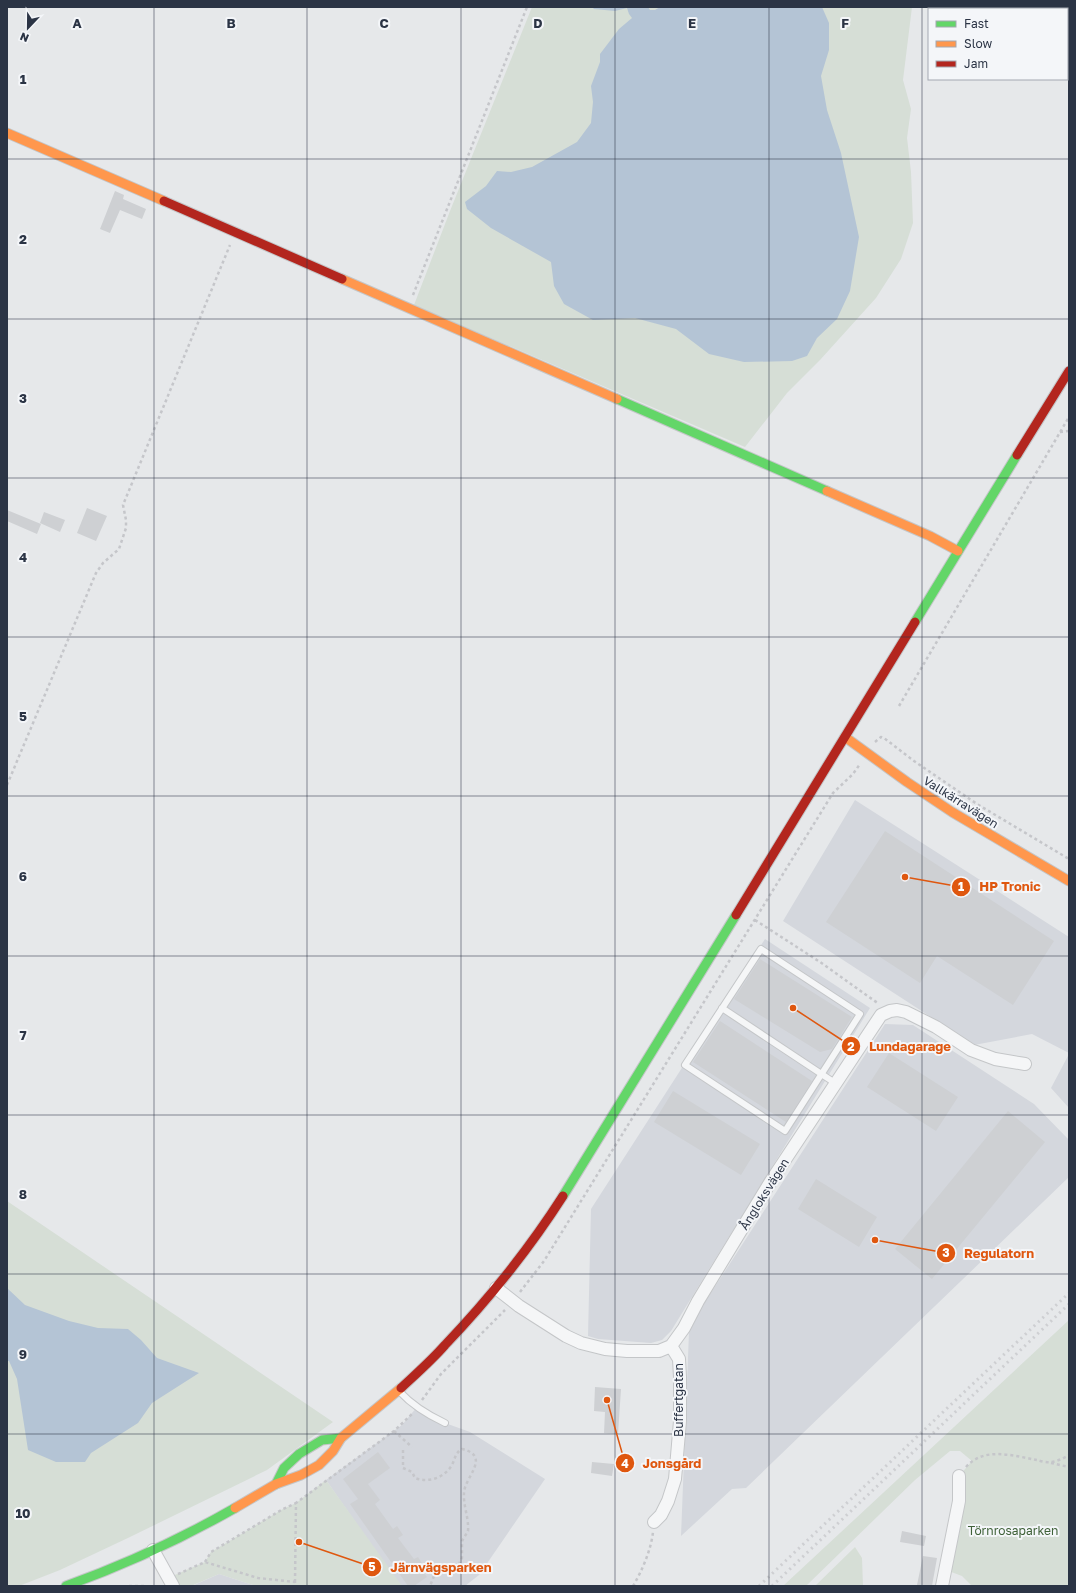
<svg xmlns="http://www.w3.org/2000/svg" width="1076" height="1593" font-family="'Golos Text',sans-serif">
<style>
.built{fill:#d4d7dd}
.green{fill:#d6ded6}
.water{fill:#b4c4d5}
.building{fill:#ced0d3}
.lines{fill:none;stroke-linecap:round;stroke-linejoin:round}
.lane-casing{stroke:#c4c6c8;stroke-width:8}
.street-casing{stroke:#c4c6c8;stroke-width:14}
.fast-casing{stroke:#c4c6c8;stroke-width:11}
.slow-casing{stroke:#c4c6c8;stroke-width:11}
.jam-casing{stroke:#c4c6c8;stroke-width:11}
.path{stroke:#c5c6ca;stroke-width:2.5;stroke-dasharray:3 3;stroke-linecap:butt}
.lane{stroke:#f5f6f7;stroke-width:6}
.street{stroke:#f5f6f7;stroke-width:12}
.fast{stroke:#63d668;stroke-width:9}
.slow{stroke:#ff974d;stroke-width:9}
.jam{stroke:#b3261e;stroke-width:9}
.rail{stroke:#cecfd2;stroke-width:3;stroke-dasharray:2 4;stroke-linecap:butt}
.grid{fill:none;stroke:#2b3445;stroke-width:1;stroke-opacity:0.55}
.labels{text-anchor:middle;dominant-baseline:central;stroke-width:4;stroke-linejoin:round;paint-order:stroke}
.street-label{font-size:12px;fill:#2b3445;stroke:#f4f6f9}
.park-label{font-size:12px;fill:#3f6138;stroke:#f4f6f9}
.grid-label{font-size:13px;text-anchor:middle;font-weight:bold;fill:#2b3445;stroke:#f4f6f9;stroke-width:4;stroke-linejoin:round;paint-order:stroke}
.leader{fill:none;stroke:#df570f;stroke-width:1.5}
.callout-dot{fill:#df570f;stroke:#f4f6f9;stroke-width:1.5}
.mark-label{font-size:12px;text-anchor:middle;font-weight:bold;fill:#fff}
.callout-label{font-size:13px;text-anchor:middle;font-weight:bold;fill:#df570f;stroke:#f4f6f9;stroke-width:4;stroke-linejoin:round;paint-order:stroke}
</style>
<rect width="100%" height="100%" fill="#e6e8ea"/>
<path class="built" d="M855 800 1069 937V1053L1032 1034 974 1045 783 921Z
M765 939 870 1008 671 1331 662 1340 651 1343 598 1339 588 1336 591 1209Z
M885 1024 913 1025 1034 1104 1069 1140V1177L746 1488 732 1489 681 1536 689 1332 705 1302Z
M1069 1054V1108L1051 1088Z
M417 1407 445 1423 470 1432 545 1479 479 1575 465 1586H400L326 1480 402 1425Z
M219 1574 256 1586H192Z"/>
<path class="green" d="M532 7H912L903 80 911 109 907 138 911 172 913 223 901 259 876 298 820 360 787 393 745 447 414 305 450 211Z
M7 1201 333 1422 267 1470 130 1537 60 1570 19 1586H7Z
M1069 1320V1586H972L962 1576 946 1570 959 1476 972 1461 960 1451H950L915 1480 806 1586H783Z
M326 1480 402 1586H256L219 1574 191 1586H173L168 1578 205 1562 211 1552 283 1509 296 1503Z
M855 1547 862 1558 863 1586H815Z"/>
<path class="water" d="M592 7H648L650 10H655L660 7H822L829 23V50L821 76 827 110 841 153 859 237 850 291 837 319 817 338 807 356 792 361 744 362 709 354 676 329 635 318 593 320 564 304 554 286 551 262 491 228 467 209 465 202 486 186 497 171 511 172 532 167 577 142 591 123 593 102 591 86 600 62V54L619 29 632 18 629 14 627 8 615 11 594 9Z
M7 1288 25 1305 69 1321 98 1328 128 1329 141 1340 157 1358 199 1373 152 1403 138 1423 91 1453 85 1462H56L28 1450 17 1379 9 1361H7Z"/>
<path class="building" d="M115 191 124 195 123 199 146 209 142 219 120 210 110 233 100 229Z
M87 508 107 516 96 541 77 533Z
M7 510 41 524 37 534 7 521Z
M44 512 65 520 60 532 40 523Z
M885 831 1054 941 1013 1005 937 956 920 983 826 922Z
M760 959 852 1017 832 1049 820 1052 734 999Z
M720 1021 812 1081 786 1122 693 1062Z
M889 1053 958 1097 936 1131 867 1087Z
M673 1091 760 1144 741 1175 654 1122Z
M1008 1111 1045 1142 932 1279 895 1249Z
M816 1179 877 1217 859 1247 798 1209Z
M595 1387 621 1389 618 1434 604 1433 605 1412 594 1411Z
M378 1452 390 1468 368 1484 380 1500 375 1504 393 1529 397 1526 403 1535 398 1538 414 1559 418 1557 423 1565 420 1568 427 1577 414 1586H408L350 1504 358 1499 343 1479Z
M592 1462 614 1464 612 1476 591 1473Z
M902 1531 926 1536 924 1546 900 1542Z
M923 1556 937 1558 932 1586 917 1585Z"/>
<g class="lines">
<defs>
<path id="lane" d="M761 949 860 1014 785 1131 685 1065Z
M722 1008 835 1083
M400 1392C412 1405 428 1415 445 1423"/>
<path id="street" d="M1051 7 1056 9
M1067 14 1069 15
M496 1288 519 1306 566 1336 581 1343 605 1349 627 1351H659L671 1346 684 1328 698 1301 771 1181 881 1015 890 1011 897 1010 906 1012 936 1027 971 1050 995 1059 1025 1064
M654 1522 661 1515 668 1501 675 1479 680 1421V1377L679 1359 671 1346
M153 1550 173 1586
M942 1586 959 1501V1476"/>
<path id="fast" d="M617 399 827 491
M915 622 1017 455
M563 1196 736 915
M276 1484 284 1468 299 1454 322 1440 341 1438
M66 1586C124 1565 181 1539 235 1508"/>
<path id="slow" d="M7 133 164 201
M342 279 617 399
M827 491 930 536 958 551
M845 737 907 782 952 812 1069 881
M235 1508 276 1484 301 1475 319 1465 333 1451 341 1438 401 1388"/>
<path id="jam" d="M164 201 342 279
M1017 455 1069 371
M736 915 915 622
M401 1388C416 1374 432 1360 445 1345 489 1299 529 1249 563 1196"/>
</defs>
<use href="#lane" class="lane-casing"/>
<use href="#street" class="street-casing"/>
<use href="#fast" class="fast-casing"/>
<use href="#slow" class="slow-casing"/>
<use href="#jam" class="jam-casing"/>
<path class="path" d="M413 295 527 7
M1060 432 1069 431
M899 706 1069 417
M875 742 881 737 884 738 914 761 977 804 1069 859
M7 785 96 573 103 563 119 549 126 528V520L123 505 230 245
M755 920 820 962 879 1004
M520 1292 544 1261 833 793 853 774 860 764
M422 1400 441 1374 505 1310
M394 1431 412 1447
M403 1450V1468L412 1472 415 1478C429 1483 444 1478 452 1465 455 1459 455 1453 462 1449 492 1456 464 1478 464 1493 463 1505 469 1518 468 1531L462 1541V1558L459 1564 434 1576 430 1586
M1051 1463 1069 1467
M966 1467C984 1446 1014 1456 1037 1460 1041 1461 1047 1463 1052 1462 1058 1461 1064 1458 1069 1455
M205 1562 211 1552 283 1509 296 1503
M178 1574 205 1562 258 1578 295 1582V1586
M295 1582 296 1503 394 1431 412 1414
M129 1586H144
M633 1586C642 1571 651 1550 653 1532"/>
<use href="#lane" class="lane"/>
<use href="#street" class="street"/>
<use href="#fast" class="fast"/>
<use href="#slow" class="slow"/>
<use href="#jam" class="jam"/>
<path class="rail" d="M759 1586 1069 1293
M772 1586 1069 1304"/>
</g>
<path class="grid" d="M154 7V1586M307 7V1586M461 7V1586M615 7V1586M769 7V1586M922 7V1586M7 159H1069M7 319H1069M7 478H1069M7 637H1069M7 796H1069M7 956H1069M7 1115H1069M7 1274H1069M7 1434H1069"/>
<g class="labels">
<g class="street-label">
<text transform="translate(961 802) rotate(32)">Vallkärravägen</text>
<text transform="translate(764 1194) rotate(-58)">Ångloksvägen</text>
<text transform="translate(678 1400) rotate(-90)">Buffertgatan</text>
</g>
<g class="park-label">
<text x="1013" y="1530">Törnrosaparken</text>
</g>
</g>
<g class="grid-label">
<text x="77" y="28">A</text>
<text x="231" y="28">B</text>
<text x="384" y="28">C</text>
<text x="538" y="28">D</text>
<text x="692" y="28">E</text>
<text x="845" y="28">F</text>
<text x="23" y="84">1</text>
<text x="23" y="244">2</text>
<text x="23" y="403">3</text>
<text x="23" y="562">4</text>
<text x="23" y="721">5</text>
<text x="23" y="881">6</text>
<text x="23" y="1040">7</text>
<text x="23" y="1199">8</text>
<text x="23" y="1359">9</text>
<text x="23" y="1518">10</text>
</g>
<path class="leader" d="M905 877L961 887M793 1008L851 1046M875 1240L946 1253M607 1400L625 1463M299 1542L372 1567"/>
<g class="callout-dot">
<circle cx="905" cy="877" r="4"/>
<circle cx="793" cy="1008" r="4"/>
<circle cx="875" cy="1240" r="4"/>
<circle cx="607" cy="1400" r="4"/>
<circle cx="299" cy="1542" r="4"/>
<circle cx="961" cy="887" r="10"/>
<circle cx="851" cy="1046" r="10"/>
<circle cx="946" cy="1253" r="10"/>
<circle cx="625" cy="1463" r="10"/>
<circle cx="372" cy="1567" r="10"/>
</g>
<g class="mark-label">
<text x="961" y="891">1</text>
<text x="851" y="1051">2</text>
<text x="946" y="1257">3</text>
<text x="625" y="1468">4</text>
<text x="372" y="1571">5</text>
</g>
<g class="callout-label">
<text x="1010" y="891">HP Tronic</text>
<text x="910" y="1051">Lundagarage</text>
<text x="999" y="1258">Regulatorn</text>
<text x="672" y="1468">Jonsgård</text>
<text x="441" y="1572">Järnvägsparken</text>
</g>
<rect width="1076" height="1593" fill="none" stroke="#2b3445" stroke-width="16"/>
<rect x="928" y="8" width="140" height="72" fill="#f4f6f9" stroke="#a4a8b1"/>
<rect x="936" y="21" width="20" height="6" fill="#63d668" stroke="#a4a8b1"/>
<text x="964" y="28" font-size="12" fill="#2b3445">Fast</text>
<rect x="936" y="41" width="20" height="6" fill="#ff974d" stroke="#a4a8b1"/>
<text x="964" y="48" font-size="12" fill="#2b3445">Slow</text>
<rect x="936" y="61" width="20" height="6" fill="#b3261e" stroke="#a4a8b1"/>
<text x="964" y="68" font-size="12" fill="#2b3445">Jam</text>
<g transform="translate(28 28) rotate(202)" stroke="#f4f6f9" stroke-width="3" paint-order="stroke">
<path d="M0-3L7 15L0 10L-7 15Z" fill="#2b3445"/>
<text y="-6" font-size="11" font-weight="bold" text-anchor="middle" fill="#2b3445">N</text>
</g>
</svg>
